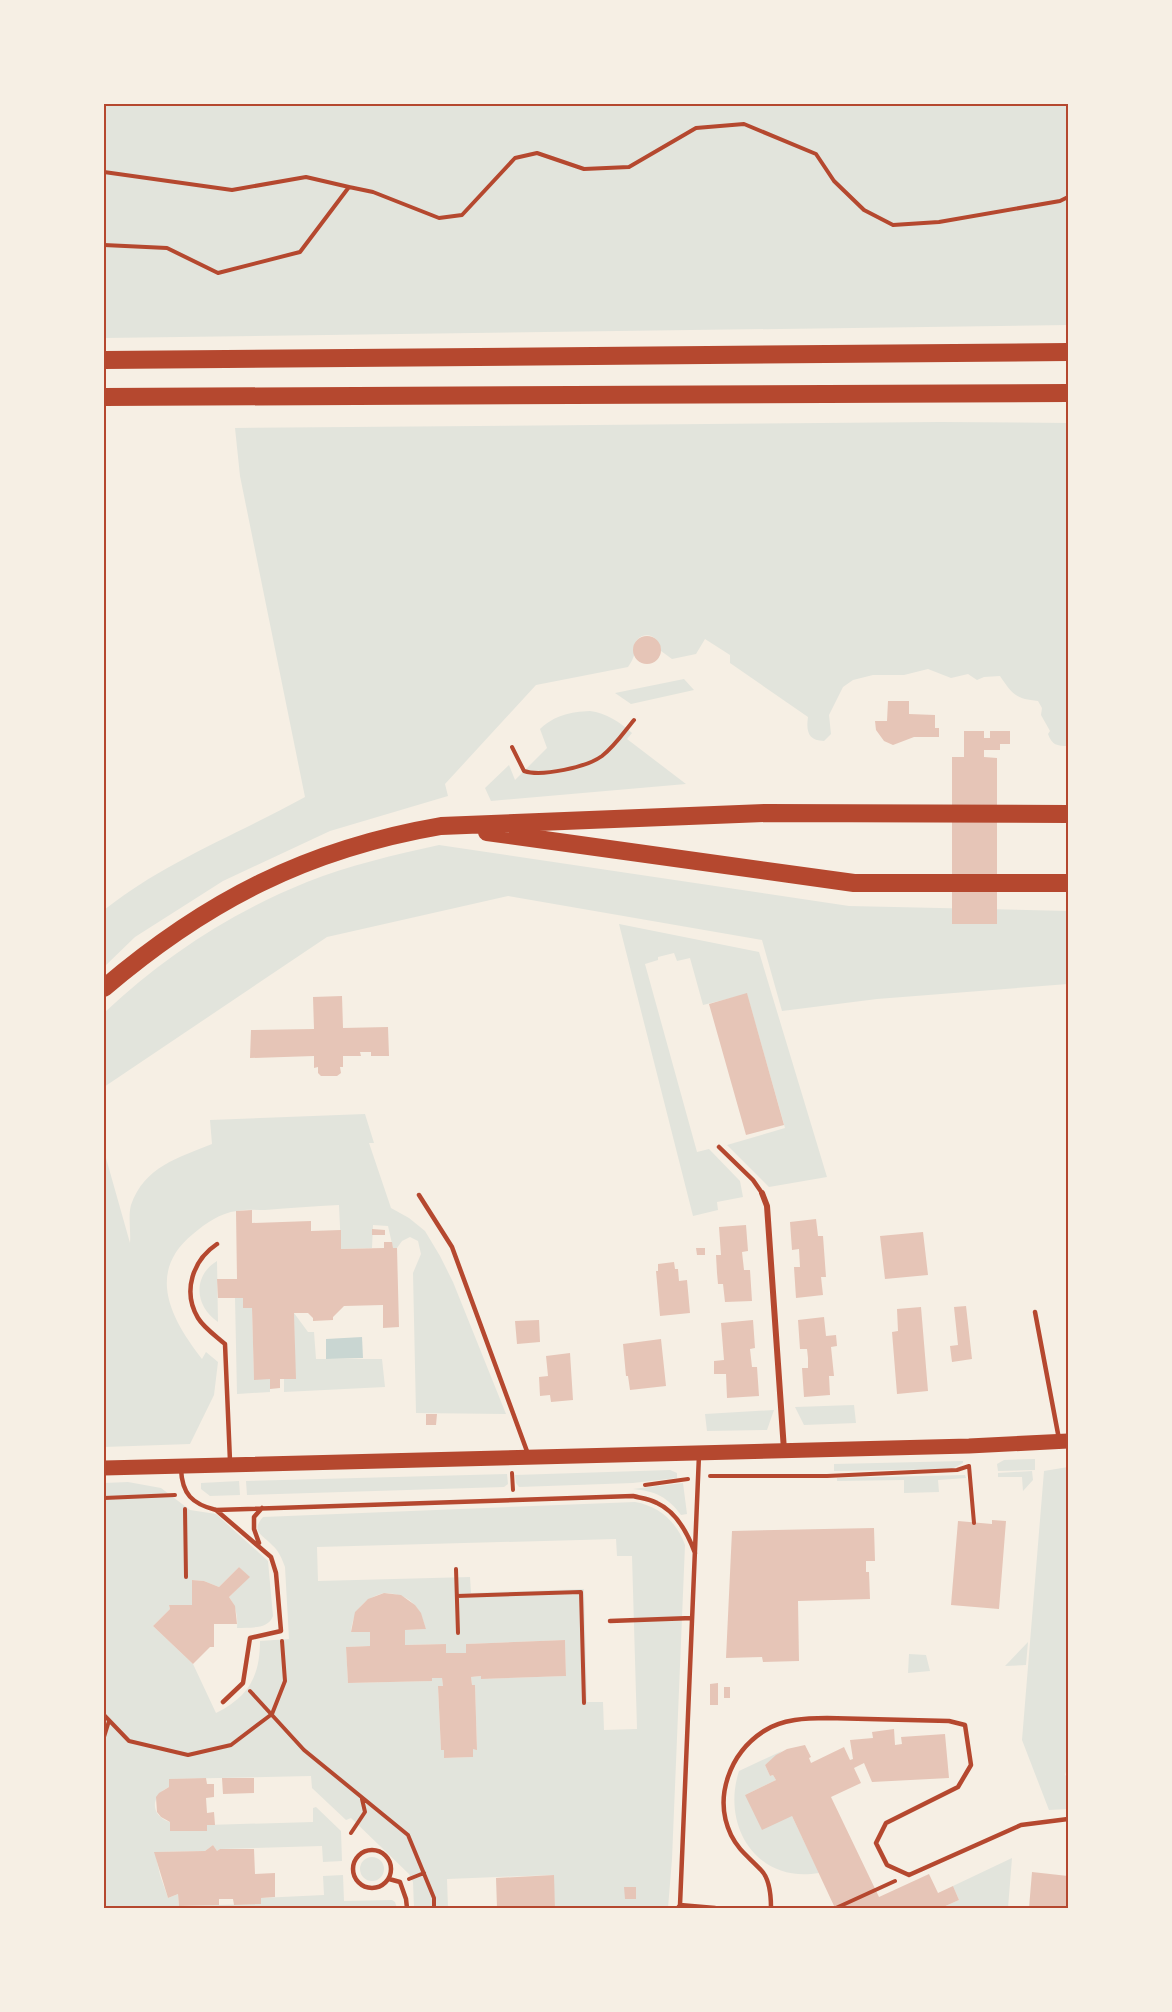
<svg xmlns="http://www.w3.org/2000/svg" width="1172" height="2012" font-family="'Source Sans 3',sans-serif">
<style>
.green{fill:#e2e4dc;fill-rule:evenodd}
.water{fill:#c9d6d2}
.building{fill:#e6c5b7}
.lines{fill:none;stroke-linecap:round;stroke-linejoin:round}
.path{stroke:#b5482f;stroke-width:4}
.service{stroke:#b5482f;stroke-width:4.5}
.minor{stroke:#b5482f;stroke-width:6}
.primary{stroke:#b5482f;stroke-width:15}
.motorway{stroke:#b5482f;stroke-width:18}
.neatline{fill:none;stroke:#b5482f;stroke-width:2}
</style>
<rect width="100%" height="100%" fill="#f6efe4"/>
<path class="green" d="M104 104H1068V325L104 338Z
M940 422 1068 423V746C1057 746 1052 745 1048 734L1050 731 1041 715 1042 708 1038 701C1016 699 1012 694 1000 676L984 677 977 680 968 674 951 678 928 669 904 675H873L853 680 843 687 829 715 831 734 824 741C808 741 806 731 808 717L730 663V655L705 639 696 654 672 659 661 651C661 639 647 629 637 640 632 646 636 653 633 658 632 661 630 664 628 667L536 685 445 784 448 796 330 831 223 881 135 937 104 967V910C164 862 238 834 305 797L240 476 235 428Z
M684 679 694 690 631 704 615 693Z
M590 711C606 713 620 722 632 733L627 739 686 784 491 801 485 788 509 765 515 780 547 748 540 729C555 715 570 712 590 711Z
M439 845 849 906 1068 911V984L877 999 782 1011 762 940 508 896 327 937 104 1087V1013C163 957 230 913 307 882 349 865 395 855 439 845Z
M619 924 759 952 827 1177 769 1187 727 1145 785 1128 747 994 703 1005 690 958 677 961 674 953 658 957V960L645 964 697 1152 709 1149 740 1181 743 1197 717 1202 718 1210 693 1216Z
M365 1114 374 1143H369L391 1208 409 1218 425 1231 440 1256 453 1282 506 1414 416 1413 413 1273 421 1254 418 1241 410 1237 402 1241 397 1248H393L388 1226 373 1225 372 1248 341 1249 339 1205C314 1206 290 1208 265 1210 256 1210 246 1209 237 1211 220 1213 206 1223 193 1234 145 1273 172 1320 202 1359L206 1352 218 1362 214 1395 190 1444 104 1447V1151L130 1243C131 1231 128 1216 131 1205 145 1166 178 1158 212 1144L210 1120Z
M217 1261 218 1322C195 1307 192 1276 217 1261Z
M235 1298H243V1308H252L254 1379H270V1392L237 1394Z
M294 1313 308 1332H314L316 1359H382L385 1387 284 1392V1379H295Z
M854 1405 856 1423 804 1425 795 1407Z
M774 1410 767 1430 707 1431 705 1414Z
M1035 1459V1470L998 1471 997 1464 1004 1460Z
M963 1461V1463L952 1469 834 1471V1464Z
M1068 1467V1765L1065 1775 1068 1777V1809L1049 1810 1022 1740 1044 1471Z
M670 1470 677 1473V1478L633 1483 519 1487 516 1483 515 1475Z
M1032 1471 1033 1480 1023 1491 1022 1477H998V1473Z
M507 1474 508 1484 504 1487 247 1495 246 1481Z
M965 1475 966 1478 938 1480 939 1492 904 1493V1480L837 1481V1478Z
M239 1481 240 1495 210 1496 201 1489V1483Z
M128 1482 161 1488 190 1510 216 1514 268 1561 273 1616C268 1630 250 1627 237 1628 238 1617 236 1606 229 1597L249 1577 239 1567 219 1587 204 1581 192 1580V1605H169L170 1609 153 1626 193 1664 216 1713C248 1697 260 1677 260 1641L289 1639 285 1567C282 1559 279 1551 272 1545 263 1535 250 1532 263 1517L635 1502C659 1506 677 1522 685 1545L672 1859 668 1908H555L553 1875 447 1879 448 1908H414L413 1882 409 1874 351 1818 346 1820 312 1788 311 1776 169 1779V1787C151 1795 149 1815 170 1822V1831H207V1825L313 1822V1808L316 1807 341 1831 342 1861 323 1862 322 1846 220 1849 217 1851 213 1845 205 1851 155 1852 160 1875 168 1898 178 1894 179 1906 260 1904 261 1898 324 1895 323 1876 343 1875 344 1901 392 1900 395 1902 397 1908H104V1483ZM616 1539 617 1556H632L637 1729 604 1730 603 1702H587L584 1589 471 1593 470 1577 318 1581 317 1547ZM384 1593C410 1594 419 1605 426 1629L405 1630V1645L445 1644 446 1653H466V1644L565 1640 566 1676 482 1679 481 1676 471 1677 472 1685H475L477 1749H473V1757L445 1758 444 1750H441L438 1687 443 1686 442 1678H432L431 1681 348 1683 346 1647 370 1646V1632H351C353 1611 364 1598 384 1593Z
M683 1483 687 1514 681 1515C668 1497 655 1491 633 1489Z
M1028 1642 1026 1665 1005 1666Z
M909 1654 926 1655 930 1671 908 1673Z
M782 1751 765 1765 770 1776 773 1775 776 1780 745 1795 792 1816 819 1873C757 1884 721 1826 739 1771Z
M360 1869a12 12 0 1 1 24 0a12 12 0 1 1-24 0Z
M1012 1858 1008 1908H941L959 1900 953 1886Z"/>
<path class="water" d="M362 1337 363 1358 326 1359V1339Z"/>
<path class="building" d="M633 650a14 14 0 1 1 28 0a14 14 0 1 1-28 0Z
M888 701H909V714L935 715V728H939V737H914L893 745 884 741 876 730 875 721H887Z
M964 731H984V738H990V731H1010V744H1000V750H984V757L997 758V924H952V757H964Z
M747 993 784 1125 746 1135 709 1004Z
M342 996 343 1028 388 1027 389 1056H371V1052H360L361 1056H343V1067H340L341 1073 337 1076H321L318 1073V1067L314 1068V1056L250 1058 251 1030 314 1029 313 997Z
M252 1210V1223L311 1221V1231L341 1230V1249L384 1248V1242H392L393 1248H397L399 1327 383 1328V1305L344 1306 333 1317V1320L313 1321V1318L308 1313H294L296 1379H280V1388L270 1389V1379L254 1380 252 1308H243V1298H218L217 1279H237L236 1211Z
M816 1219 818 1236H823L826 1277H821L823 1295 796 1298 794 1267H800L799 1249 792 1250 790 1222Z
M746 1225 748 1251 742 1252 744 1270H750L752 1301 725 1302 723 1284H718L717 1273 716 1255H721L719 1227Z
M372 1229 385 1230V1235H372Z
M923 1232 928 1275 885 1279 880 1236Z
M696 1248H705V1255H697Z
M674 1262 675 1269H678L679 1281 687 1280 690 1313 660 1316 656 1271H658V1264Z
M966 1306 972 1359 952 1362 950 1346 958 1345 954 1307Z
M921 1307 928 1391 897 1394 892 1332 898 1331 897 1309Z
M824 1317 826 1336 836 1335 837 1346 831 1347 834 1376H829L830 1395 804 1397 802 1368H808V1358L807 1349H800L798 1320Z
M539 1320 540 1342 517 1344 515 1321Z
M753 1320 755 1348 750 1349 752 1367H757L759 1396 727 1398 726 1374H714V1361L724 1360 721 1323Z
M661 1339 666 1386 630 1390 628 1376H626L623 1344Z
M570 1353 573 1400 551 1402 550 1395 540 1396 539 1377 548 1376 546 1356Z
M426 1414H437L436 1425H426Z
M992 1520 1006 1521 999 1609 951 1605 958 1521 992 1524Z
M874 1528 875 1561H866V1572H869L870 1599 798 1601 799 1661 763 1662 762 1657 726 1658 732 1531Z
M239 1567 250 1577 229 1597 235 1606 237 1624H214V1647H210L193 1664 153 1626 170 1609 169 1605H192V1580L204 1581 219 1587Z
M384 1593 401 1595 415 1605 421 1613 426 1629 405 1630V1645L446 1644V1653H466V1644L565 1640 566 1676 481 1679V1676L471 1677 472 1685H475L477 1750 473 1749V1757L444 1758V1750H441L438 1686H443L442 1678H432V1681L348 1683 346 1647 370 1646V1632H351L355 1612 368 1599Z
M718 1683V1705H710V1684Z
M724 1687H730V1698H724Z
M894 1729 895 1745 902 1744 901 1737 945 1734 949 1778 872 1782 864 1763 854 1768 861 1783 831 1797 879 1897 929 1874 938 1893 953 1886 959 1900 941 1908H835L792 1816 762 1830 745 1795 776 1780 773 1775 770 1776 765 1765 776 1755 787 1749 805 1745 811 1757 809 1758 811 1763 844 1747 850 1760 853 1759 850 1740 873 1738 872 1732Z
M206 1778 207 1784H214V1797L206 1798 207 1813 214 1812 215 1825H207V1831H170V1822L161 1817 157 1812 156 1797 159 1793 169 1787V1779Z
M222 1778H254V1793L223 1794Z
M213 1845 217 1851 220 1849H254L255 1874 275 1873V1897L261 1898V1904L234 1905 233 1899H219V1905L179 1906 178 1894 168 1898 154 1852 205 1851Z
M1032 1872 1068 1876V1908H1029Z
M554 1875 555 1908H497L496 1878Z
M624 1887H636V1899H625Z"/>
<g class="lines">
<path class="path" d="M104 172 232 190 306 177 349 187
M104 245 167 248 218 273 300 252 349 187 373 192 439 218 462 215 515 158 537 153 584 169 629 167 696 128 744 124 816 154 834 181 864 210 893 225 939 222 1060 201 1068 197
M512 747 524 771C542 777 587 767 602 756 615 746 624 732 634 720
M512 1473 513 1490
M710 1476H827L957 1470 969 1466 974 1523
M645 1485 688 1479
M104 1498 175 1495
M185 1509 186 1577
M456 1569 458 1633
M457 1596 581 1592 584 1703
M250 1691 304 1750 408 1835 434 1898V1908
M104 1715 129 1741 188 1755 231 1745 272 1714 285 1681 282 1641
M104 1737 109 1721
M351 1833 365 1812 362 1799
M409 1879 424 1873
M836 1908 895 1881"/>
<path class="service" d="M719 1147 753 1180 762 1193
M419 1195 452 1247 528 1454
M217 1244C193 1260 182 1291 198 1318 204 1328 216 1336 225 1344L230 1461
M1035 1312 1059 1439
M181 1469C182 1494 192 1504 216 1510L633 1496C641 1498 650 1499 657 1503 677 1512 688 1534 695 1553
M216 1510 271 1557 276 1573 281 1631 250 1638 243 1683 223 1702
M259 1543 254 1529V1517L262 1508
M610 1621 692 1618
M353 1869a19 19 0 1 1 38 0a19 19 0 1 1-38 0Z
M389 1879 400 1882 406 1899 407 1908
M680 1905 715 1908
M678 1908 680 1905 699 1455
M771 1908C771 1896 770 1879 761 1870 749 1857 739 1851 731 1835 713 1797 730 1753 764 1731 782 1719 807 1718 827 1718L949 1721 965 1725 971 1765 958 1787 886 1823 876 1843 887 1865 909 1875 1021 1825 1068 1819"/>
<path class="minor" d="M762 1193 767 1206 784 1450"/>
<path class="primary" d="M104 1468 969 1446 1068 1441"/>
<path class="motorway" d="M104 360 1068 352
M104 397 1068 393
M487 832 854 883H1068
M104 988C206 901 307 849 441 826L765 813 1068 814"/>
</g>
<rect width="1172" height="2012" fill="none" stroke="#f6efe4" stroke-width="210"/>
<rect x="105" y="105" width="962" height="1802" class="neatline"/>
</svg>
